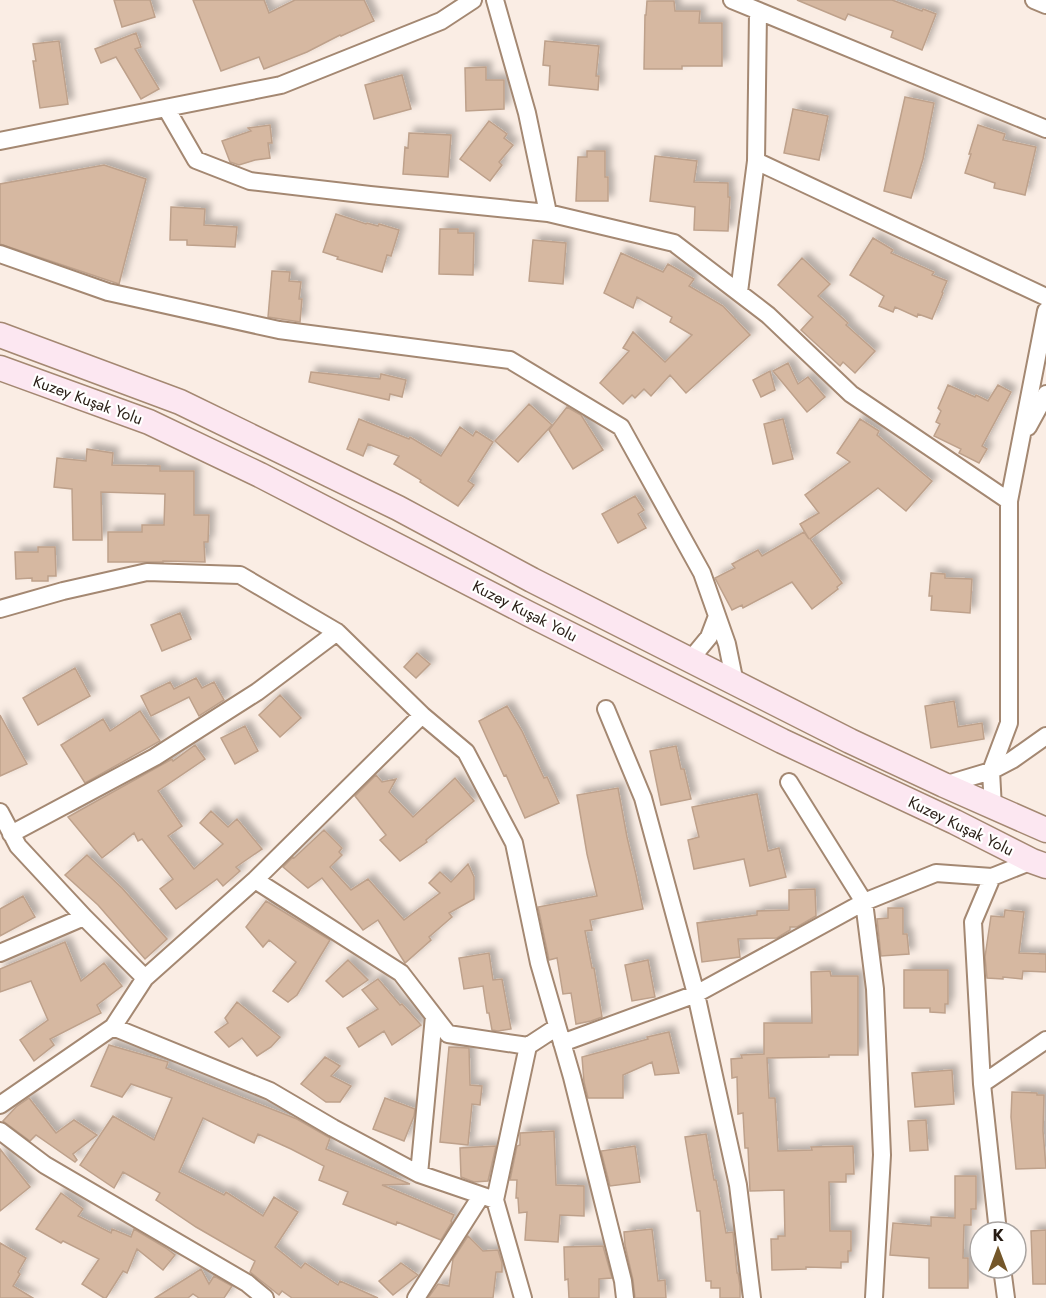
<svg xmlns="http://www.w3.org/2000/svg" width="1046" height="1298" font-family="Jost,sans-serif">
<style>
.building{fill:#d6b8a1;stroke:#bea18b;stroke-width:1.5;filter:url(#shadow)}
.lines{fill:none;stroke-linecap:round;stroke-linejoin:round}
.minor-casing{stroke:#a48872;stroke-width:20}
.secondary-casing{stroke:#a48872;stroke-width:27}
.minor{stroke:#fff;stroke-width:16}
.secondary{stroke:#fce7f1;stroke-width:24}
.labels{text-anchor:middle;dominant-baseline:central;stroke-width:4.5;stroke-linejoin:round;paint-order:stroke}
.street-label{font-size:16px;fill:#271c14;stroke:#fff}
</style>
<defs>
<filter id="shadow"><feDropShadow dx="5.5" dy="-5.5" stdDeviation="3" flood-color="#0004"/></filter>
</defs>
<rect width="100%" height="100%" fill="#faede4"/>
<path class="building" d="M114 0H150L155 17 122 27Z
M193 0H264L269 13 295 0H364L374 21 341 36 340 35 307 52 264 69 259 57 221 71Z
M797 0H892L922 11 923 9 936 14 922 50 891 37 893 31 848 14 845 20Z
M647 1H674L675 11H700L699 23H722V66H682V69H644L645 15H646Z
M136 33 141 47 135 49 159 89 141 99 116 57 101 63 95 49Z
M59 41 68 104 40 108 33 61H36L33 44Z
M545 41 599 46 596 76H599L598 90 549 85 550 66 543 65Z
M486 67V80H504V109L466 111 465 68Z
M402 75 411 109 374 119 365 85Z
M905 97 934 103 923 159 911 198 884 191Z
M793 109 828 116 819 160 784 153Z
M489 121 507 134 504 138 513 145 499 162 502 165 490 181 460 159Z
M270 125 272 143H268L270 158 255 160 239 165 230 162 222 141 251 131 248 128Z
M978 125 1005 134 1003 140 1036 147 1025 195 994 188 995 183 965 173 971 154H969Z
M409 133 451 135 448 177 403 174 405 147 408 148Z
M587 151H605V177H608V201H576L578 157H587Z
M655 156 697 161 694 182 728 183V197H730L728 231 694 230 695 207 650 201Z
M104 165 146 179 119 284 0 244V184Z
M171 207 205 209 204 225 237 227 235 247 187 245V240H170Z
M336 214 366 224 367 223 378 226 379 224 399 230 391 256 387 255 382 272 337 259 338 257 323 252Z
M440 229H458V233H474L473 275 439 274Z
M873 238 893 250 891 253 934 272 932 275 947 281 942 292 943 293 932 319 918 314 917 317 895 307 893 312 879 306 884 296 850 275Z
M533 240 566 243 563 284 529 281Z
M621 253 663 272 668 264 694 279 689 286 723 306 750 335 686 393 670 375 651 396 644 389 635 398 632 395 623 404 600 383 629 351 623 348 633 332 665 362 692 335 670 322 672 317 637 297 633 308 604 293Z
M802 258 830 284 818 296 848 323 846 325 875 351 855 373 843 362 840 366 801 330 813 317 778 285Z
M272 271 290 272 289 281 301 282 299 299H302L300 322 268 317Z
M788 363 798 384 808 377 825 397 807 412 773 371Z
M770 371 775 390 761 397 753 380Z
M311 372 380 379 381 374 406 380 402 397 390 394 389 400 309 382Z
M948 385 975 397 976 395 988 401 998 385 1011 392 982 446 987 449 979 463 959 453 961 449 934 436 940 424 936 422 941 411 938 408Z
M529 404 552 425 518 462 495 441Z
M567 407 581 415 603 450 573 469 549 430Z
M359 419 409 439 410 437 441 456 460 427 473 436 476 431 493 442 468 481 474 485 458 506 420 482 421 480 394 464 399 456 368 444 363 456 347 449Z
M783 419 793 459 773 464 764 424Z
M860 419 879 431 877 435 932 481 906 511 878 488 810 539 842 583 837 587 838 589 812 609 792 582 743 608 742 605 732 610 715 578 735 568 732 564 758 550 762 556 804 532 809 539 800 524 819 513 805 495 850 462 837 453Z
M87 449 113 453 112 465 160 466V471H194V515H209L208 542H204L205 562 163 561V562H108V532H142V525H164L165 494 101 492 102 540H73L72 489 54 487 57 458 86 461Z
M635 496 644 510 638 514 646 528 618 543 602 514Z
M38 547H55L56 576H48V581H32V578L16 579 15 552H38Z
M931 573 945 574V578L972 579 970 613 931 610 932 596H929Z
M180 613 191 639 162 651 151 625Z
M417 653 430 664 416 678 404 667Z
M75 668 90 696 38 725 23 698Z
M196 678 202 688 214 682 224 700 199 716 189 697 151 716 141 696 170 682 174 689Z
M280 695 301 718 280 737 259 715Z
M954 701 958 727 982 723 984 739 931 748 925 706Z
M507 706 522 731 544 778 547 777 559 803 525 818 506 775 504 776 479 721Z
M140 711 160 741 85 783 61 745 103 719 110 731Z
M0 715 27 764 0 776Z
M245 726 258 751 235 764 221 738Z
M195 745 205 759 158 791 182 826 168 836 194 869 223 844 200 823 211 811 228 827 237 819 262 849 236 867 240 871 223 886 217 879 176 909 160 889 173 879 142 839 138 841 134 833 102 858 68 817 172 759 173 761Z
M676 746 681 769H684L691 799 661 805 650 751Z
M376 775 382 782 396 779 389 792 413 817 455 778 474 801 426 840 427 842 400 861 380 840 386 835 355 796Z
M618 788 627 837 636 875 643 909 590 920 592 930 585 931 592 968H594L602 1017 591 1021 576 1024 571 993 563 994 557 958 549 960 538 907 597 896 587 854 577 795Z
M757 794 768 851 779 848 786 877 750 886 744 859 694 869 688 840 699 837 692 807Z
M324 830 342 848 339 852 342 855 330 867 351 890 368 879 404 920 440 893 429 883 440 872 451 882 468 864 474 877V899L449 913 452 917 429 937 431 940 405 963 378 920 363 930 322 878 308 888 283 867 293 857 294 858Z
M87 855 122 888 167 939 145 959 98 905 65 875Z
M815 889 816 916 797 927H790V930L777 938 738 939 740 957 702 962 697 923 757 915V911L789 910V890Z
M23 896 35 917 0 936V909Z
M266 901 330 940 297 995 288 1002 273 991 296 962 269 940 263 947 246 927Z
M888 908H903V934H907L909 954 881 956 877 919 888 918Z
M1005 910 1024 912 1019 953 1046 954V972L1023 971 1022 979 1003 977V979L987 978 985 957 991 916 1004 917Z
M65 942 81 981 104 963 122 986 97 1005 101 1013 50 1039 54 1045 34 1061 20 1040 48 1020 31 981 0 992V969Z
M489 953 493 980 502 979 511 1029 498 1031 492 1030 489 1013H487L483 986 464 989 459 958Z
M348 960 368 980 343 997 326 981Z
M648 960 655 997 632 1001 625 965Z
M904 970H948V1004H945V1013L930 1012V1008H904Z
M830 971 831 976H858V1055H829V1057L767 1058 769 1098H775L778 1151 812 1150 811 1147 853 1146 854 1174H846V1182H829L830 1231H851V1251H848V1262H841V1268L806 1267V1269L772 1270 771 1239H778V1236H785L784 1190 750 1191 748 1148H745L743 1113 738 1114 737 1077 732 1078 731 1059 742 1058 741 1055 764 1054V1023H812L811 972Z
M378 979 400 1005 402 1004 421 1025 392 1045 384 1031 359 1047 347 1028 378 1009 362 990Z
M237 1002 280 1037 271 1047 257 1056 242 1038 229 1047 215 1032 228 1023 225 1018Z
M669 1032 679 1073 655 1075 652 1062 623 1075V1098H588L584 1082 582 1057 648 1039 647 1037Z
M109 1045 168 1062 166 1068 297 1119 330 1138 326 1149 410 1184 382 1185 454 1215 451 1221 452 1222 441 1240 397 1222 396 1225 343 1204 348 1192 319 1180 324 1166 291 1149 258 1134 254 1143 203 1118 179 1172 224 1195 226 1192 263 1216 274 1197 298 1212 275 1247 301 1268 305 1263 338 1285 340 1281 378 1298H292L282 1291 279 1295 250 1272 255 1261 196 1227 156 1200 160 1193 123 1172 114 1188 80 1165 113 1116 154 1140 172 1098 131 1084 122 1097 91 1086Z
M449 1047 469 1048 470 1085 482 1086 480 1105 472 1104 468 1145 440 1142Z
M325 1057 340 1066 331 1076 351 1086 340 1102H326L301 1084Z
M952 1070 954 1104 915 1107 912 1073Z
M1012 1092 1037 1093V1095H1044L1043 1131 1046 1168 1016 1169 1011 1117Z
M29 1098 56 1133 74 1120 97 1135 73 1154 77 1160 75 1162 36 1135 30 1141 3 1121 16 1107Z
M385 1098 415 1109 414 1116 404 1141 373 1129Z
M926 1120 928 1150 910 1151 908 1121Z
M554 1131 556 1185 584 1186V1216L560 1215 558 1242 525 1240 527 1212 519 1213 518 1198H516L517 1180H510L517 1146 520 1145V1133Z
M706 1134 714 1180H716L726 1233 733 1232 737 1273H738L740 1286V1298H720V1288H711V1281H706L700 1211H697L685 1137Z
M496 1146 488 1181 474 1182 461 1177 460 1148Z
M635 1146 640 1182 610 1186 601 1151Z
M0 1149 30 1187 0 1211Z
M955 1176H976V1209H971V1225H964L963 1258H968V1288H929V1258L890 1255 893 1223 931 1226V1217L955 1218Z
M61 1193 83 1209 78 1216 111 1233 112 1229 131 1237 134 1229 166 1248 175 1255 163 1270 137 1249 127 1273 123 1271 106 1298H104L82 1284 99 1259 63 1241 61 1243 36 1229Z
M652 1229 658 1281 665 1280 666 1298H635L633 1280 625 1245 624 1232Z
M1046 1230V1284H1033L1031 1231Z
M468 1236 483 1251 498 1250 502 1263V1272H496L493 1298H428L438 1284 449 1286 453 1259Z
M0 1243 26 1258 18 1272 20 1274 13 1286 33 1298H0Z
M603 1246 612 1278 599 1279V1298H569L568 1279 565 1280 564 1247Z
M401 1263 418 1275 393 1295 379 1281Z
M201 1269 209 1284 214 1276 232 1286 224 1298H199L193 1294 188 1298H155Z"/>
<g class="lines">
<defs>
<path id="minor" d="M495 0 527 113 548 213
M732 0 1046 129
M1034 0 1046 5
M166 108 196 160 250 181 370 195 548 213 674 243 768 315 851 394 1009 501
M0 141 281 85 441 21 473 0
M756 161 1046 297
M0 254 108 292 279 330 510 360 621 427 702 573 727 644 735 683
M739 292 756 161 758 12
M1028 427 1046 394
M0 609 63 591 147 572 240 575 337 632 422 715
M690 660 709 637 717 616
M606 709 643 798 696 994 738 1185 752 1298
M789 782 864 902 875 989 882 1155 874 1298
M944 785 991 771 1012 760 1046 736
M993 808 991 771 1009 723V501L1046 311
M0 812 18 846 84 917
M11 834 155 757 257 692 337 632
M255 880 401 973 448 1034 528 1046
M0 953 84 917 145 978
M434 1016 419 1174 495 1200
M113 1027 270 1091 333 1128 419 1174
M562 1043 696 994 864 902 936 873 992 877
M982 1084 1046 1040
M0 1105 113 1027 145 978 255 880 422 715 466 752 514 843 539 963 572 1077 623 1281 625 1298
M0 1131 45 1165 247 1283 265 1298
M998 1232 982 1084 973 922 992 877 1032 861
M1002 1268 1006 1298
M416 1298 481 1196
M523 1298 495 1200 528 1046 557 1027"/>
<path id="secondary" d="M0 335 180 402 398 508 532 580 850 741 944 785 1046 830
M0 368 149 422 260 475 529 614 782 741 955 822 1032 861 1046 866"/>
</defs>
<use href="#minor" class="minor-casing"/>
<use href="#secondary" class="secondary-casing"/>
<use href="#minor" class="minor"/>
<use href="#secondary" class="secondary"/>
</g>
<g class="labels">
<g class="street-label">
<text transform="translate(88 400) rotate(20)">Kuzey Kuşak Yolu</text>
<text transform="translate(525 611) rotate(27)">Kuzey Kuşak Yolu</text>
<text transform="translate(961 826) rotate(26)">Kuzey Kuşak Yolu</text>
</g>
</g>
<g transform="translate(998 1250)"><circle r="28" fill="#ffffff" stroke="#a9a4a1" stroke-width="1.5"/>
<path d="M0-4.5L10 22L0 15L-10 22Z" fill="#74572a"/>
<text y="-9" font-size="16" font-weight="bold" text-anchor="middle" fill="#271c14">K</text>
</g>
</svg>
